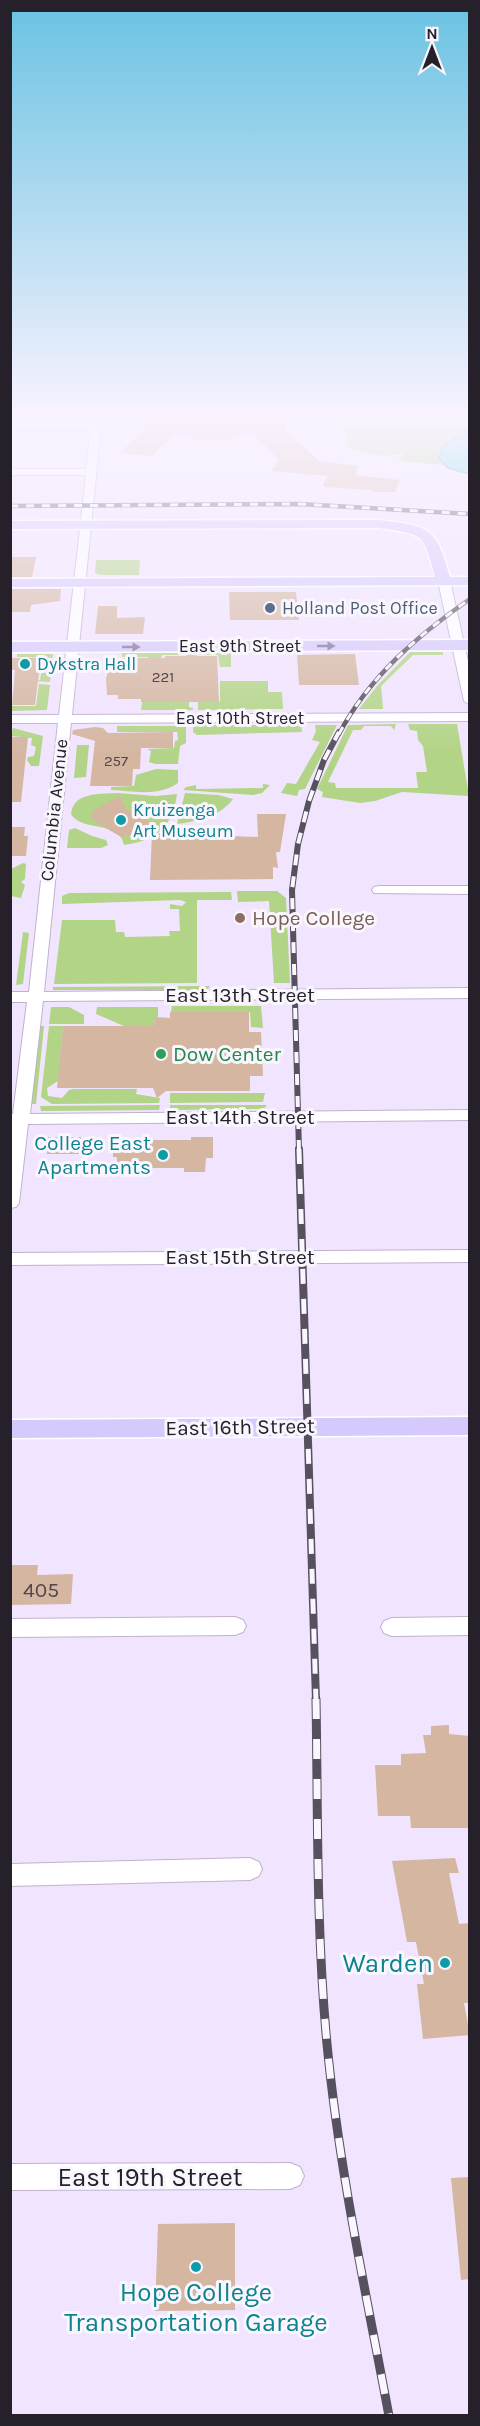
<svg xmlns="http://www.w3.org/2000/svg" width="480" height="2426" font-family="Karla,sans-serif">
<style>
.green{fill:#b2d486}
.water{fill:#4bd6d9;stroke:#409fa5;stroke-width:1.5}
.building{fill:#d4b6a1}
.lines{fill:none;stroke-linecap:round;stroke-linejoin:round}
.minor-casing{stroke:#c1b1cf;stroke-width:2}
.major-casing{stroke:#fff;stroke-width:3}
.minor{fill:#fff;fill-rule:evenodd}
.major{fill:#d6c9fb;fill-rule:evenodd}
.rail-far3-casing{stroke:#57505e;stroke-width:4.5}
.rail-far2-casing{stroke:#57505e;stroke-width:6}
.rail-far1-casing{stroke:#57505e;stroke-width:8}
.rail-casing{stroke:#57505e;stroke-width:9}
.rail-far3{stroke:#f9f6fd;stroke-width:3;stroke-dasharray:8;stroke-linecap:butt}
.rail-far2{stroke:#f9f6fd;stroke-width:4;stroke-dasharray:11;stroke-linecap:butt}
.rail-far1{stroke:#f9f6fd;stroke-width:5;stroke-dasharray:15;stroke-linecap:butt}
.rail{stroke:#f9f6fd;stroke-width:7;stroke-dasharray:20;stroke-linecap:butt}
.oneway{fill:#7e7493}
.service-dot{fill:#5c6f8a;stroke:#f9f6fd;stroke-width:2}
.culture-dot{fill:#0f9aa8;stroke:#f9f6fd;stroke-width:2}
.education-dot{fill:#8d6e63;stroke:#f9f6fd;stroke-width:2}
.leisure-dot{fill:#2e9e5b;stroke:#f9f6fd;stroke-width:2}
.labels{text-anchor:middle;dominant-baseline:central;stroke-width:6;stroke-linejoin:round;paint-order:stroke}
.far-number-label{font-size:15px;fill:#524648}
.far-service-label{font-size:18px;fill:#4e5e75;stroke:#f9f6fd;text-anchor:start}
.far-street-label{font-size:18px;fill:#26202b;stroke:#f9f6fd}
.far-culture-label{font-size:18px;fill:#0d838f;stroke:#f9f6fd;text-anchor:start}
.education-label{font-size:21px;fill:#785e54;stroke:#f9f6fd;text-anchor:start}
.street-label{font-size:21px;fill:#26202b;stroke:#f9f6fd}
.leisure-label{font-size:21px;fill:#27864d;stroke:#f9f6fd;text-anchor:start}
.culture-label{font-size:21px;fill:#0d838f;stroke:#f9f6fd;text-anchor:end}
.near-number-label{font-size:21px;fill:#524648}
.near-culture-label{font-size:26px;fill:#0d838f;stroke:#f9f6fd;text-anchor:end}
.near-street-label{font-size:26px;fill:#26202b;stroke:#f9f6fd}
</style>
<rect width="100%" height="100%" fill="#f1e4fe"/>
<path class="green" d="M10 417H97L96 427H11Z
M335 417H469V428L457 435 443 460 444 465 398 461 405 453C384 458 368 455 348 447L342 424Z
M96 560H140L139 575H101L95 573Z
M410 652H443V655H413L381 686 383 709H359L377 686Z
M122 653H231V667H220L218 655H197L196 660H187L186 655H162L161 660H148V657H122Z
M17 654H53L50 682 33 681 40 680 44 658 20 657H17Z
M220 681H268V692H282L283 709 198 710V702H220Z
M39 684 50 685 47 710 11 711V706H36Z
M142 702H189V707L193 708V710H141Z
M396 724 394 730 391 726H364L361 730H353L328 782 335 783 336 788H418L416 772H427L423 746 418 740 417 731 410 730 408 724H457L469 796 402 792 375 801 360 803 322 797 323 792 317 789 348 725Z
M193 725H301L302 732 197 735 193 732Z
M315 725H337L305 789 299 790 297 796 281 793 287 783 296 784 320 742 312 740 316 731Z
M117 726H186V743L180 746 178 764H155L149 762 151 751 147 749 174 748 175 741 178 740 177 732H117Z
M13 728 43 736 39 766H31L27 760 28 757 34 756 36 747 31 745 32 738 11 736Z
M77 745H89L86 777 74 778Z
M156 769 178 770V783C158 797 134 791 111 790V787L134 786 136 775Z
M263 784 270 785 262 793 253 795 183 790 186 787 196 785V789L263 788Z
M117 793 156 796 177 794C173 826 156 841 124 845 120 820 81 832 71 814 73 792 100 794 117 793Z
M185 793 218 795 233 799C222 815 196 822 177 824Z
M75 828 92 836 106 840 108 845 101 848H67L69 830Z
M23 863 26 864 25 879 21 882 25 885 21 898 11 896V869Z
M237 891H277L286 898 290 983H274L269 901 238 902Z
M231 892 232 900H197V983L54 984 62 920H115L116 932H124L125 937 170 936 169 931H180L179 909H170V904L182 906 186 902 180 900 62 904V896L69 893Z
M23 932 29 933 23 984 16 985Z
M210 986 207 990H53V987Z
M172 1006H261L263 1028 251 1027 250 1012H171Z
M51 1007H69L84 1015V1024H49Z
M97 1007H158V1017L155 1018 154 1026H124L96 1014Z
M37 1026H44L36 1104H29Z
M49 1026H63L58 1081 47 1088 48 1096 62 1098 69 1090 74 1089H137L136 1094 160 1098 159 1103 52 1104 41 1097Z
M170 1093H265L263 1102 170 1103Z
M160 1105 159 1110 41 1111 40 1106Z
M170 1105H267L264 1109 170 1110Z"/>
<path class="water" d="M469 428V474L448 468 439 458 443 446Z"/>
<path class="building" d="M145 417H178V424L197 417H233L250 424V417H283L287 432 319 461 358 466 355 475 400 480 395 492H372L373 490 325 487 323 485 328 476 272 471 279 459 251 432 226 441 195 440 176 433 152 456 119 453 144 430Z
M10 557H36L32 577H10Z
M10 589H61L60 601 31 605 30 612H10Z
M229 592H296L299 620H230Z
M98 606H117V618L145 617 143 634H95Z
M355 654 359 685H299L297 655Z
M165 656H217L219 702H141V699H118V695H107L106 679 110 664H121V658H165Z
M10 658H41L35 705H12L15 670H10Z
M95 727 103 728 108 733 173 732V748H141L140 769H133L132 786H90L95 741 72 734 73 730Z
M10 737H28L21 802H10Z
M120 796 126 809 148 819 151 831 121 837 94 821 91 816 94 810Z
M257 814H286L280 852H276L278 868 273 867V879L150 880 152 833 258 837Z
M10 827H25L24 836H28L26 856H10Z
M170 1012H249V1032H261L263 1076H250V1091H166L157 1098 153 1088H57L63 1026H154L155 1017 170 1018Z
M48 1137H81L80 1154H47Z
M191 1137H213V1158H206L205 1172H184V1168H135V1172H116L117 1157H113V1153H110L111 1138H129V1142H153V1140H191Z
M10 1565H38L37 1575 73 1574 71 1604 10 1605Z
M449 1725V1734L470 1736V1828H411L410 1816H378L375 1765H401V1754L426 1753 423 1735H431V1726Z
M455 1858 459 1873H449L459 1924 470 1923V2003H464L470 2035 423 2039 417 1984H424L416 1942H407L392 1861Z
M470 2177V2279L461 2280 451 2178Z
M235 2223V2310L155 2311 158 2224Z"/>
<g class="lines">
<defs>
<path id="minor" d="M92 417H102L72 715 470 713V721L71 723 44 992 470 988V998L43 1001 30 1114 470 1110V1120L28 1124 19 1203 16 1207 10 1208V1114H13L27 1002H10V992H29L58 723H10V715H59L86 475H10V469H86L91 430H10V424H91Z
M444 578 450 581 470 670V705L464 701 438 581Z
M379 886H470V894L374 893 372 890 374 887Z
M470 1250V1262L10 1265V1253Z
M235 1617 243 1620 246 1626 243 1632 235 1635 10 1637V1619Z
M470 1617V1635L392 1636 384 1633 381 1627 384 1621 392 1618Z
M250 1858 259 1862 262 1869 259 1876 250 1880 10 1886V1864Z
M290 2163 300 2167 304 2176 300 2185 290 2189 10 2190V2164Z"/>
<path id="major" d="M378 520C429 526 436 526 450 577H470V585L10 587V579L435 577C424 533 423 534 378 528L10 529V521Z
M470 640V650L10 652V642Z
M470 1417V1435L10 1438V1420Z"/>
</defs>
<use href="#minor" class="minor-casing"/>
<use href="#major" class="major-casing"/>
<use href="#minor" class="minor"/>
<use href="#major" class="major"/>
<defs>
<path id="rail-far3" d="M10 506 300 504 470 514
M339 734C369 677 418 635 470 599"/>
<path id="rail-far2" d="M299 1151 292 890 298 844 309 801 324 760 339 732"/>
<path id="rail-far1" d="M299 1149 316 1701"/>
<path id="rail" d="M316 1699C318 1814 316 1930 327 2044 339 2169 366 2293 389 2416"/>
</defs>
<use href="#rail-far3" class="rail-far3-casing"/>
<use href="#rail-far2" class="rail-far2-casing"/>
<use href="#rail-far1" class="rail-far1-casing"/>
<use href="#rail" class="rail-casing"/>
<use href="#rail-far3" class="rail-far3"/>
<use href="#rail-far2" class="rail-far2"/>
<use href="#rail-far1" class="rail-far1"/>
<use href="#rail" class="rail"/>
</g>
<defs><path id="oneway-solid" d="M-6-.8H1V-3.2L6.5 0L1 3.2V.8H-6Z" transform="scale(1.5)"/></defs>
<g class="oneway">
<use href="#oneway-solid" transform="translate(326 646)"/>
<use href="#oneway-solid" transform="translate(131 647)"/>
</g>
<linearGradient id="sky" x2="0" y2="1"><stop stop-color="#69c2e2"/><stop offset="0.55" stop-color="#f9f3ff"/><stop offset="1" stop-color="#f9f3ff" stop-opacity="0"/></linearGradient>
<rect width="480" height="757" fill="url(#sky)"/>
<circle class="service-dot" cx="270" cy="608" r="6"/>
<g class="culture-dot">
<circle cx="25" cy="664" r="6"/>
<circle cx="121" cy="820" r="6"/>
<circle cx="163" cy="1155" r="6"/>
<circle cx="445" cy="1963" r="6"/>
<circle cx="196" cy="2267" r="6"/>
</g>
<circle class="education-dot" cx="240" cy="918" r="6"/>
<circle class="leisure-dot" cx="161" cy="1054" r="6"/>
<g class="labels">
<g class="far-number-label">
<text x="163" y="677">221</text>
<text x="116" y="761">257</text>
</g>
<g class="far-service-label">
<text x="282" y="608">Holland Post Office</text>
</g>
<g class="far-street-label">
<text x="240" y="646">East 9th Street</text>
<text x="240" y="718">East 10th Street</text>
<text transform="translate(54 810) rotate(-84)">Columbia Avenue</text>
</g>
<g class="far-culture-label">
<text x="37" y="664">Dykstra Hall</text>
<text x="133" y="810">Kruizenga<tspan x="133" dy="21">Art Museum</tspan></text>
</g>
<g class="education-label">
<text x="252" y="918">Hope College</text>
</g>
<g class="street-label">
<text x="240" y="995">East 13th Street</text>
<text x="240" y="1117">East 14th Street</text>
<text x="240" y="1257">East 15th Street</text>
<text transform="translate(240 1427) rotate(-1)">East 16th Street</text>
</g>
<g class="leisure-label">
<text x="173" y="1054">Dow Center</text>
</g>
<g class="culture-label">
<text x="151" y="1143">College East<tspan x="151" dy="24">Apartments</tspan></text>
</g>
<g class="near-number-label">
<text x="41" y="1590">405</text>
</g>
<g class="near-culture-label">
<text x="433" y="1963">Warden</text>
<text x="196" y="2292" text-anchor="middle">Hope College<tspan x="196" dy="30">Transportation Garage</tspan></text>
</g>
<g class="near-street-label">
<text x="150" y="2177">East 19th Street</text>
</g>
</g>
<rect width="480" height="2426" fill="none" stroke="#26202b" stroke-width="24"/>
<g transform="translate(432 48)" stroke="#f9f6fd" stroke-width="4.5" paint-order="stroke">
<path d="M0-4.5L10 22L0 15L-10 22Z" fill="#26202b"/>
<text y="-9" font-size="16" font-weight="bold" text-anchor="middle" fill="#26202b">N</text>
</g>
</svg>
